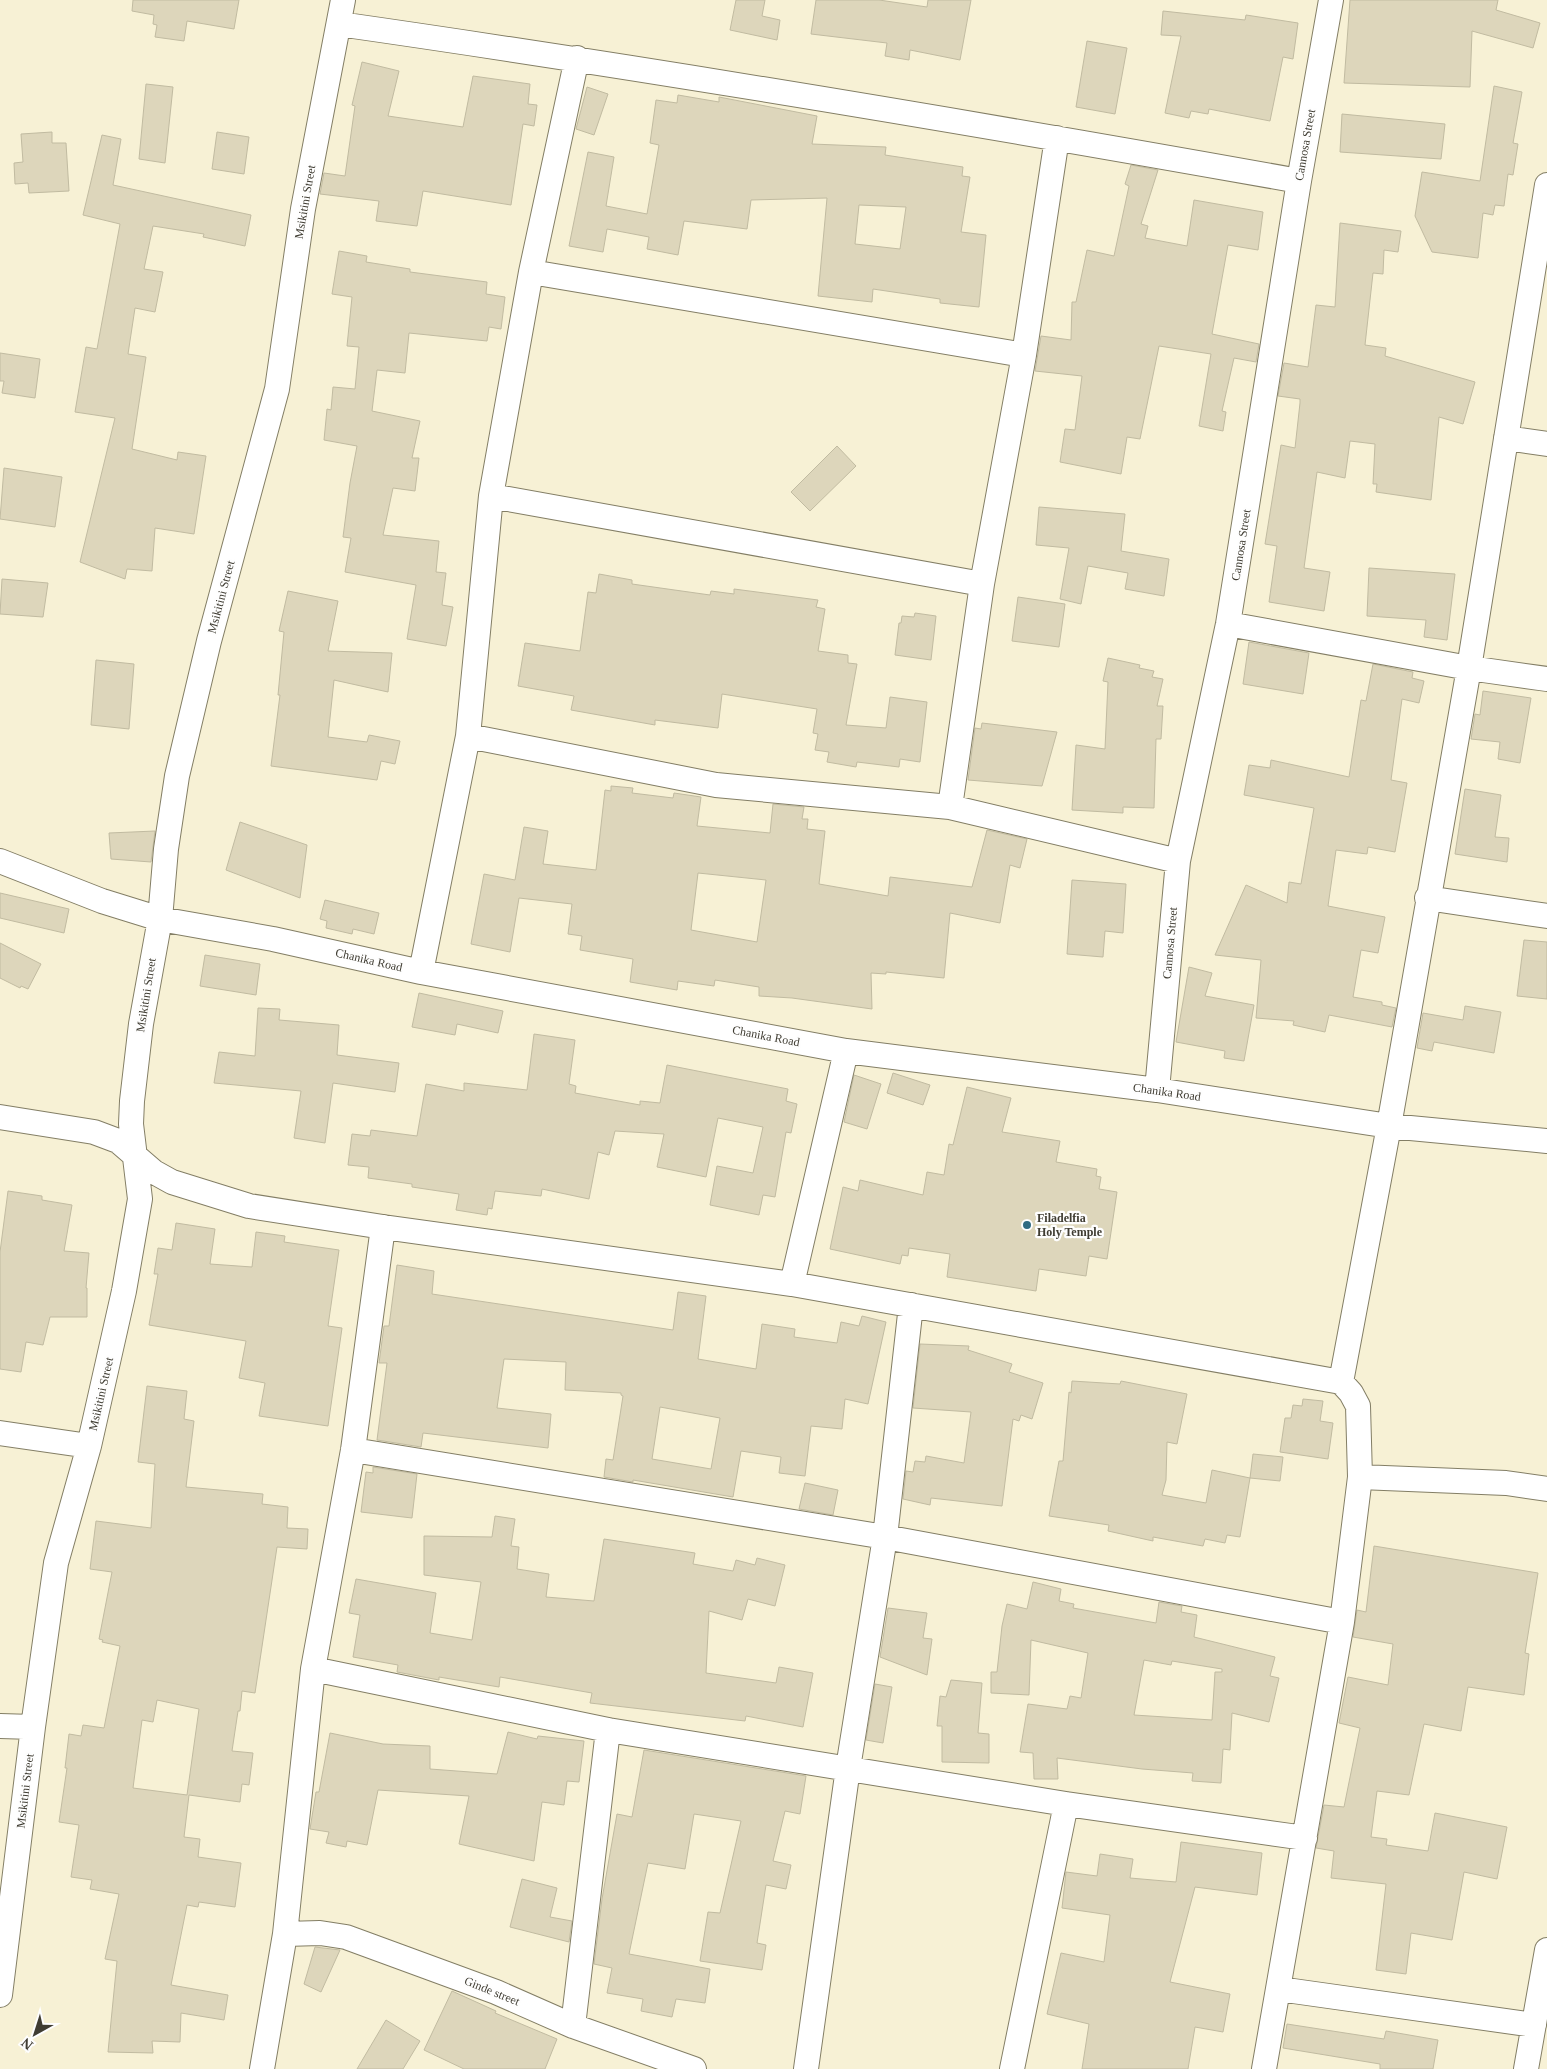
<svg xmlns="http://www.w3.org/2000/svg" width="1547" height="2069" font-family="Georgia,serif">
<style>
.building{fill:#ddd6bb;stroke:#c1bba1;fill-rule:evenodd}
.lines{fill:none;stroke-linecap:round;stroke-linejoin:round}
.minor-casing{stroke:#837e65;stroke-width:26}
.minor{stroke:#fff;stroke-width:24}
.poi-dot{fill:#2f6b82;stroke:#fefefe;stroke-width:2}
.labels{text-anchor:middle;dominant-baseline:central;stroke-width:4.5;stroke-linejoin:round;paint-order:stroke}
.street-label{font-size:12px;fill:#3f3c32;stroke:#fefefe}
.poi-label{font-size:12px;font-weight:bold;fill:#3f3c32;stroke:#fefefe;text-anchor:start}
</style>
<rect width="100%" height="100%" fill="#f7f1d5"/>
<path class="building" d="M133 0H239L234 29 187 21 184 41 155 37 157 25 153 24 154 15 132 11Z
M736 0H765L762 16 780 20 777 40 730 30Z
M816 0H879L927 7 928 0H971L960 60 910 50 909 60 885 56 887 43 811 34Z
M1350 0H1498L1496 10 1540 23 1533 48 1472 31 1470 87 1344 83Z
M1163 11 1245 20 1246 15 1298 23 1293 59 1283 57 1270 121 1209 109 1208 114 1191 111 1189 118 1165 113 1181 36 1161 35Z
M1087 41 1127 48 1115 114 1076 107Z
M362 62 399 71 388 116 463 127 473 76 530 84 528 104 537 105 534 126 523 124 511 205 423 191 417 226 376 221 379 201 320 194 324 173 345 176 355 106 352 105Z
M146 84 173 87 165 163 139 159Z
M1494 86 1522 92 1513 143 1518 144 1513 175 1508 174 1504 206 1495 205 1493 215 1483 213 1478 258 1432 252 1415 216 1422 172 1480 181Z
M587 87 608 94 594 135 576 129Z
M678 95 719 102V97L817 116 812 144 886 147 885 155 963 167 962 176 970 177 961 232 986 235 979 307 940 303V299L873 289 872 302 818 296 827 198 751 200 747 229 684 221 678 255 647 249 649 237 607 229 603 252 569 246 588 152 614 157 606 206 647 214 659 145 650 143 656 100 677 103ZM859 205 906 207 900 249 855 244Z
M1342 114 1445 124 1441 159 1340 152Z
M52 132V143H66L69 191 29 193 28 183 15 184 14 163 23 162 21 134Z
M217 132 249 137 244 174 212 169Z
M102 135 121 139 113 185 251 215 245 246 203 237 204 234 153 226 144 269 163 272 155 312 135 308 128 354 146 357 132 449 177 460 178 452 206 456 194 534 155 528 152 571 127 569 125 579 80 562 115 418 75 412 86 347 97 349 120 224 83 215Z
M1131 165 1158 170 1141 224 1148 226 1145 238 1187 246 1194 200 1263 212 1258 250 1228 245 1212 334 1259 344 1256 362 1234 358 1222 411 1226 412 1223 431 1199 426 1211 354 1159 346 1140 439 1127 437 1121 474 1060 462 1065 429 1075 430 1082 376 1035 371 1041 336 1071 340 1072 302H1076L1087 250 1114 256 1129 186 1125 184Z
M1340 223 1401 231 1398 252 1384 250 1383 274 1373 273 1365 345 1386 348 1385 356 1475 382 1463 424 1439 417 1431 500 1376 492 1377 484H1373L1375 444 1350 441 1345 478 1317 472 1304 568 1330 572 1324 611 1269 602 1277 546 1265 544 1281 445 1295 448 1300 403V399L1278 396 1284 363 1308 367 1316 305 1335 307Z
M339 251 367 256 366 262 410 269V272L487 282 486 294 505 297 501 329 489 327 487 341 409 333 405 373 377 370 372 411 420 421 412 458H419L415 491 393 488 383 535 439 541 436 572 446 573 442 605 453 607 446 646 407 639 416 585 345 572 351 538 343 537 350 483 357 446 324 440 327 409 331 410 333 387 355 389 359 347 347 346 352 297 332 294Z
M0 353 40 359 35 398 2 393 4 381H0Z
M837 446 856 466 810 511 791 492Z
M4 468 62 477 55 527 0 519Z
M1039 507 1125 514 1121 551 1169 559 1164 596 1125 589 1128 573 1088 566 1081 604 1060 599 1069 548 1036 545Z
M1369 568 1455 574 1447 640 1424 637 1426 620 1367 616Z
M599 574 632 580V584L710 595 711 591 734 594V589L818 600 816 607 825 609 818 651 848 655V663L857 664 846 725 886 728 890 697 927 702 920 762 900 759 899 767 857 762 856 767 827 762 829 752 815 750 818 734 813 733 817 709 722 694 718 728 655 720V725L571 710 574 696 518 686 525 643 580 651 588 592 596 593Z
M2 579 48 583 43 617 0 614Z
M288 591 338 601 328 651 392 653 388 692 334 680 328 737 367 742 369 735 400 741 395 764 381 761 377 780 271 766 280 695H278L284 632 279 631Z
M1018 597 1065 604 1059 647 1012 641Z
M915 613 936 616 931 660 895 655 899 623H901L902 616 914 617Z
M1249 642 1309 653 1303 694 1243 684Z
M1108 658 1140 665 1139 668 1154 671 1152 677 1163 679 1157 706H1163L1161 739H1156L1154 808 1123 807V813L1072 810 1076 745 1105 749 1108 682 1103 681Z
M96 660 134 664 129 729 91 725Z
M1373 664 1413 672 1412 678 1424 681 1419 703 1402 699 1391 780 1407 783 1395 852 1368 847 1367 854 1336 850 1328 906 1385 917 1378 953 1361 950 1353 997 1382 1002V1005L1396 1008 1392 1027 1329 1015 1325 1032 1293 1025 1294 1021 1256 1018 1261 960 1215 955 1246 885 1287 903 1289 882 1301 884 1314 808 1244 795 1249 765 1270 768 1271 760 1349 777 1361 700 1366 701Z
M1483 691 1531 698 1520 763 1498 759 1500 742 1471 739 1475 714 1480 715Z
M982 723 1057 732 1042 786 968 780 975 728 981 729Z
M611 786 633 788 632 793 673 798 674 793 701 797 697 826 770 833 773 804 804 807 802 819H808L807 829 825 831 819 884 888 896 890 877 972 887 987 830 1027 839 1020 868 1010 865 1000 923 950 913 944 978 886 972V974L871 973 872 1009 792 998 759 996V987L715 980 714 986 678 981 677 990 630 982 633 959 580 950 582 936 568 934 572 904 519 898 510 952 471 944 484 874 515 880 524 827 548 831 543 864 596 870 605 790 611 791ZM698 873 766 880 757 942 691 930Z
M1465 789 1501 795 1495 837 1509 838 1507 862 1455 854Z
M240 822 307 845 300 898 226 870Z
M155 831 151 862 111 859 109 833Z
M1072 880 1126 884 1123 933 1105 931 1103 957 1067 954Z
M0 893 69 909 64 933 0 918Z
M325 900 379 913 374 934 353 929 352 934 326 928 327 921 320 919Z
M1524 940 1547 942V999L1517 996Z
M0 943 41 964 28 989 21 986 20 988 0 978Z
M205 955 260 964 256 995 200 986Z
M1189 967 1212 973 1205 996 1254 1005 1244 1061 1224 1058 1225 1051 1176 1042Z
M419 993 503 1011 498 1033 457 1024 455 1035 412 1027Z
M1465 1006 1501 1012 1494 1053 1434 1042 1432 1051 1417 1048 1423 1013 1463 1020Z
M258 1008 280 1009 279 1020 339 1025 337 1055 399 1063 395 1092 333 1083 325 1143 294 1138 301 1091 214 1083 219 1052 255 1056Z
M534 1034 575 1040 569 1084 576 1086 575 1093 640 1105V1101L660 1103 667 1065 788 1089 786 1101 797 1104 791 1133 786 1132 775 1197 763 1195 759 1215 710 1205 717 1166 753 1173 763 1127 718 1118 706 1177 657 1167 664 1134 615 1131 609 1155 598 1152 589 1199 542 1189 541 1196 495 1191 492 1209 488 1208 487 1215 456 1210 459 1194 412 1187V1184L368 1178 369 1167 348 1165 352 1134 370 1136 371 1130 417 1136 426 1084 464 1091V1083L527 1090Z
M893 1073 930 1085 923 1105 887 1093Z
M854 1075 881 1084 867 1129 844 1122Z
M967 1087 1011 1098 1002 1132 1060 1141 1056 1162 1097 1169 1096 1176 1101 1177 1099 1189 1117 1192 1107 1259 1089 1256 1086 1276 1039 1269 1036 1291 947 1277 950 1254 909 1248 908 1256 902 1255 900 1264 830 1249 843 1187 858 1191 860 1180 923 1195 927 1172 944 1175 949 1144 953 1145Z
M8 1191 42 1196V1200L72 1205 64 1251 89 1253 86 1288H87V1317H50L43 1345 26 1342 21 1372 0 1369V1252Z
M176 1223 215 1229 210 1264 252 1267 256 1232 285 1236 284 1242 339 1250 328 1326 342 1328 328 1426 259 1416 265 1383 239 1378 246 1341 149 1325 158 1274H154L158 1248 172 1250Z
M397 1265 434 1271 432 1294 673 1330 678 1292 706 1296 698 1359 756 1369 762 1324 795 1329 794 1337 837 1343 841 1322 859 1326 862 1316 886 1322 868 1404 845 1399 842 1429 811 1426 805 1476 779 1473 781 1457 741 1451 733 1497 633 1480V1482L604 1477 606 1459 613 1460 623 1396 621 1395V1393L565 1390 566 1362 504 1359 497 1408 551 1414 548 1448 423 1433 421 1447 377 1440 387 1363H379L384 1326H389ZM660 1407 720 1418 711 1469 652 1459Z
M920 1344 969 1346 968 1350 1012 1364 1009 1372 1043 1383 1032 1419 1021 1415 1019 1421 1013 1419 1002 1506 931 1498 930 1505 903 1499 906 1471 913 1472 915 1461 925 1462 926 1456 964 1463 971 1412 913 1408Z
M1072 1381 1120 1384 1121 1381 1187 1394 1177 1444 1167 1442 1166 1480 1162 1495 1206 1503 1212 1470 1250 1478 1240 1537 1227 1535 1225 1543 1205 1539 1203 1546 1153 1537V1541L1108 1531 1109 1525 1049 1516 1059 1461H1063L1069 1392 1071 1393Z
M147 1386 187 1391 184 1419 194 1421 186 1487 263 1494 262 1504 288 1507 287 1528 308 1529 307 1549 277 1547 255 1693 242 1691 240 1711H238L232 1751 253 1753 249 1785 242 1784 240 1802 189 1795 184 1837 200 1839 198 1857 241 1863 235 1907 199 1902 198 1907 187 1905 171 1985 228 1995 224 2020 181 2013 180 2042 152 2041 153 2053 108 2052 117 1961 105 1959 119 1894 90 1889 92 1880 71 1877 79 1825 59 1822 67 1768H65L69 1734 81 1736 83 1725 104 1728 120 1646 102 1642 103 1640 99 1639 112 1572 90 1569 96 1521 151 1528 155 1464 138 1462ZM157 1700 199 1709 187 1795 133 1788 142 1720 153 1722Z
M1303 1399 1323 1401 1320 1421 1333 1423 1328 1459 1280 1452 1285 1418H1291L1293 1405 1302 1406Z
M1253 1454 1283 1457 1280 1481 1250 1478Z
M373 1467 417 1474 412 1518 361 1512 366 1472 373 1473Z
M805 1483 838 1490 833 1515 799 1509Z
M495 1516 515 1519 511 1546 519 1547 517 1569 549 1574 546 1597 594 1601 604 1539 695 1553 693 1564 733 1571 736 1560 755 1565 757 1558 785 1565 775 1606 748 1599 742 1620 709 1611 706 1673 776 1683 779 1667 813 1673 803 1727 746 1716 745 1721 590 1703 592 1693 500 1677 499 1687 439 1677V1680L397 1672 398 1665 353 1657 360 1615 349 1613 356 1579 436 1593 430 1633 472 1640 481 1582 424 1575V1536L492 1537Z
M1374 1546 1538 1573 1525 1653 1529 1654 1524 1695 1468 1687 1461 1731 1424 1724 1409 1795 1377 1791 1371 1837 1387 1839 1386 1845 1428 1851 1435 1813 1507 1827 1497 1879 1464 1872 1452 1940 1411 1933 1406 1974 1376 1970 1386 1884 1331 1878 1334 1851 1316 1848 1324 1805 1344 1807 1360 1728 1339 1723 1348 1677 1388 1685 1393 1644 1353 1637 1357 1610 1366 1612Z
M1033 1582 1061 1589 1059 1601 1074 1604 1073 1608 1156 1623 1159 1602 1182 1606 1181 1612 1197 1615 1194 1637 1275 1657 1270 1676 1279 1678 1269 1722 1232 1713 1230 1750 1223 1749 1221 1783 1192 1781 1193 1773 1142 1769 1057 1758 1058 1779H1034L1033 1753 1020 1752 1028 1704 1067 1709 1070 1696 1081 1698 1088 1653 1031 1640 1029 1695 991 1693V1672H997L1002 1626 1007 1604 1027 1609ZM1144 1660 1171 1665 1172 1661 1222 1669V1672H1215L1212 1720 1134 1715Z
M888 1608 927 1613 923 1638 932 1639 927 1675 880 1657Z
M951 1680 982 1683 978 1733 989 1734V1763L942 1762V1726H937L940 1696 946 1697Z
M875 1684 892 1687 883 1743 866 1740Z
M508 1732 537 1739 538 1736 584 1741 579 1782 567 1781 564 1805 542 1802 534 1861 459 1844 469 1796 378 1790 367 1845 347 1841 346 1847 326 1843 329 1832 310 1829 316 1792H319L330 1733 383 1744 430 1746V1769L497 1774Z
M644 1750 806 1776 800 1814 785 1811 773 1861 791 1865 786 1889 766 1885 757 1943 766 1945 762 1970 700 1961 708 1912 720 1913 741 1821 694 1814 685 1869 648 1863 629 1954 710 1969 705 2003 676 1999 672 2017 641 2011 643 1999 607 1993 612 1968 594 1964 602 1899 617 1814 632 1817Z
M1181 1842 1262 1853 1257 1895 1195 1887 1170 1982 1230 1994 1223 2032 1195 2027 1188 2069H1082L1089 2024 1047 2014 1061 1953 1104 1962 1110 1915 1062 1908 1066 1872 1097 1876 1100 1854 1133 1859 1130 1878 1176 1882Z
M522 1879 557 1888 550 1917 572 1921 569 1942 510 1927Z
M315 1947 340 1950 321 1992 304 1984Z
M452 1991 496 2011 495 2013 557 2039 545 2069H464L424 2050Z
M386 2020 420 2041 403 2069H357Z
M1287 2024 1384 2039 1386 2031 1438 2040 1433 2069H1380V2064L1283 2048Z"/>
<g class="lines">
<defs>
<path id="minor" d="M339 24C660 70 980 124 1299 181
M531 272 1024 355
M1506 438 1547 444
M491 496 982 584
M1228 624 1469 668 1547 679
M468 736 716 785 950 807 1178 861
M950 807 982 584 1024 355 1057 138
M0 861 102 901 160 919 273 939 421 972 846 1051 1157 1090 1389 1126 1547 1141
M1427 898 1547 916
M421 972 468 736 491 496 531 272 577 58
M1157 1090 1178 861 1228 624 1299 181 1331 0
M0 1117 94 1132 118 1141 154 1172 172 1182 249 1206 383 1227 792 1284 1341 1382
M792 1284 846 1051
M0 1433 89 1446
M353 1450 885 1537 1342 1622
M1360 1477 1506 1483 1547 1489
M313 1669 608 1730 1066 1804 1305 1838
M0 1726 33 1727
M285 1934 320 1933 346 1937 496 1992 573 2026 694 2069
M1279 1989 1534 2025
M0 1995 33 1727 56 1563 89 1446 124 1291 140 1199 131 1124 132 1101 141 1024 160 919 166 849 177 776 209 641 277 389 303 209 343 0
M573 2026 608 1730
M262 2069 285 1934 313 1669 353 1450 383 1227
M806 2069 848 1768 885 1537 911 1305
M1012 2069 1066 1804
M1264 2069 1342 1622 1360 1477 1358 1406 1351 1393 1341 1382 1389 1126 1469 668 1547 185
M1526 2069 1547 1950"/>
</defs>
<use href="#minor" class="minor-casing"/>
<use href="#minor" class="minor"/>
</g>
<circle class="poi-dot" cx="1027" cy="1225" r="5"/>
<g class="labels">
<g class="street-label">
<text transform="translate(1305 145) rotate(-80)">Cannosa Street</text>
<text transform="translate(305 202) rotate(-80)">Msikitini Street</text>
<text transform="translate(1241 545) rotate(-81)">Cannosa Street</text>
<text transform="translate(221 597) rotate(-75)">Msikitini Street</text>
<text transform="translate(1170 943) rotate(-85)">Cannosa Street</text>
<text transform="translate(369 960) rotate(13)">Chanika Road</text>
<text transform="translate(146 995) rotate(-81)">Msikitini Street</text>
<text transform="translate(766 1036) rotate(11)">Chanika Road</text>
<text transform="translate(1167 1092) rotate(8)">Chanika Road</text>
<text transform="translate(101 1394) rotate(-77)">Msikitini Street</text>
<text transform="translate(25 1791) rotate(-83)">Msikitini Street</text>
<text transform="translate(492 1991) rotate(22)">Ginde street</text>
</g>
<g class="poi-label">
<text x="1037" y="1218">Filadelfia<tspan x="1037" dy="14">Holy Temple</tspan></text>
</g>
</g>
<g transform="translate(35 2034) rotate(219)" stroke="#fefefe" stroke-width="4" paint-order="stroke">
<path d="M0-4L9 19L0 12L-9 19Z" fill="#3f3c32"/>
<text y="-8" font-size="14" font-weight="bold" text-anchor="middle" fill="#3f3c32">N</text>
</g>
</svg>
